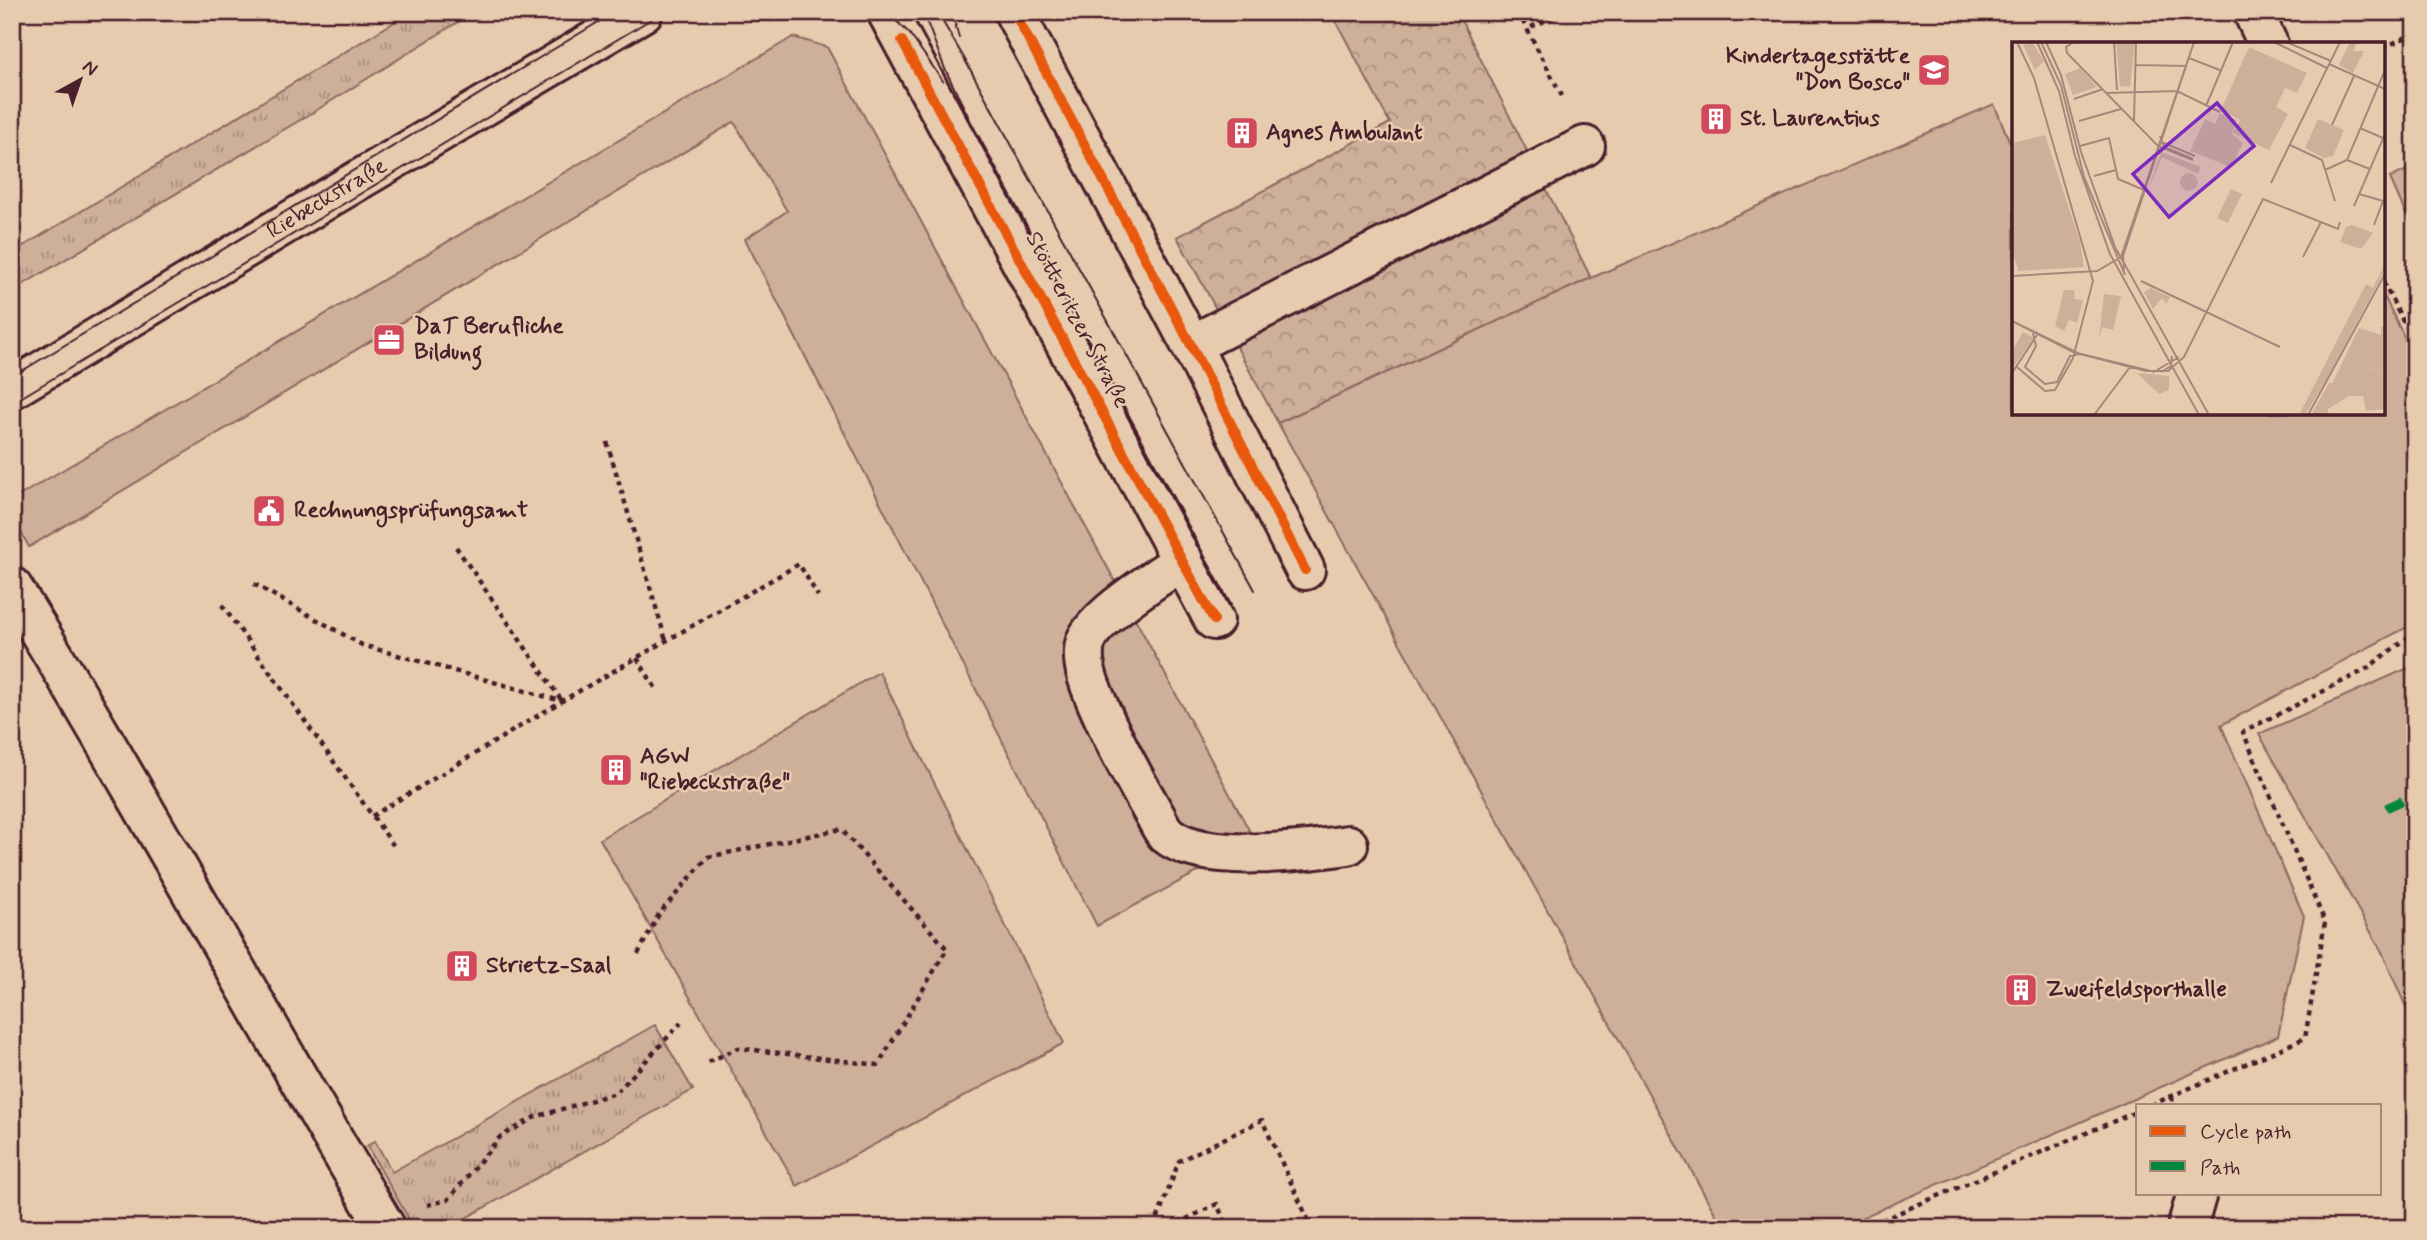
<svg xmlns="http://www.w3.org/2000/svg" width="2427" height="1240" font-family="Mynerve,sans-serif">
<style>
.grass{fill:url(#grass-tufts);stroke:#8c6762;stroke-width:2}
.park{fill:url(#park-crowns);stroke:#8c6762;stroke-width:2}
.garden{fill:#ceaf99;stroke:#8c6762;stroke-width:2}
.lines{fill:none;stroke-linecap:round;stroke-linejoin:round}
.minor-casing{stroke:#4a1f2b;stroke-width:44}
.major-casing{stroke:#4a1f2b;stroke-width:44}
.path{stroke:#4a1f2b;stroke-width:4.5;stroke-dasharray:5 5;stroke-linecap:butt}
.minor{stroke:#e7cbae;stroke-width:38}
.major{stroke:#e7cbae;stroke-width:38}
.tram{stroke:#4a1f2b;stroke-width:2}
.quiet{stroke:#00873e;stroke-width:9;stroke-dasharray:18 9;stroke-linecap:butt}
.cycleway-casing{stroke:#e7cbae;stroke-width:15}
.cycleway{stroke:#e8590c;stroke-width:10}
.labels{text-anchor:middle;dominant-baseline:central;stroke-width:5;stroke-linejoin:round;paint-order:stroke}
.poi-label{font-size:23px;font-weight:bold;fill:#4a1f2b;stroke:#e7cbae;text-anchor:start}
.street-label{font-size:23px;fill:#4a1f2b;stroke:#e7cbae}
.inset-road{fill:none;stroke:#a8867a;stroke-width:2}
.view{fill:#7b2cbf;fill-opacity:0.15;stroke:#7b2cbf;stroke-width:3.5}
.inset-edge{fill:none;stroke:#4a1f2b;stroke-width:3.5}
</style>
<defs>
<pattern id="grass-tufts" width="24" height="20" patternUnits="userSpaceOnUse" patternTransform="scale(1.75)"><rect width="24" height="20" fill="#ceaf99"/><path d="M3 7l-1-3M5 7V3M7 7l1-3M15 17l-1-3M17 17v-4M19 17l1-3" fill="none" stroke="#a98e7d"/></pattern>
<pattern id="park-crowns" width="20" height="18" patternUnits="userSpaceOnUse" patternTransform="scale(1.75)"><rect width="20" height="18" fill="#ceaf99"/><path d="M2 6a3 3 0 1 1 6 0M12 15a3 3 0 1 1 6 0" fill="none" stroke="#a98e7d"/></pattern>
</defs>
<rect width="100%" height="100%" fill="#e7cbae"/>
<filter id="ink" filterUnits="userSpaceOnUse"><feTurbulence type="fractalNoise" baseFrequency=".0143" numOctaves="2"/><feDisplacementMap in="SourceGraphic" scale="14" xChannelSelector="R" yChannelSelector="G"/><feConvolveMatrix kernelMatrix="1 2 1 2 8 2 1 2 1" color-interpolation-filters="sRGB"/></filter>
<g filter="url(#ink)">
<path class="grass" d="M411 12H474L312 113 12 291V253Z
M655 1025 693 1090 448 1228H414L367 1146 375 1141 392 1172Z"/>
<path class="park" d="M1331 12H1457L1591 278 1278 423 1177 237 1390 123Z"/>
<path class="garden" d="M793 37 827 47 1255 841 1097 926 745 239 787 211 734 122 29 547 12 516V500Z
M1994 104 2014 152V413H2383V294L2415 359V623L2221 725 2304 916 2278 1036 1838 1228H1723L1278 423 1591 278Z
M2415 166V235L2390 178Z
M2415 665V1028L2382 952 2259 734Z
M879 672 1064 1043 797 1186 600 839Z"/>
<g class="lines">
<defs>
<path id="minor" d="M887 12 1214 620
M1014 12 1191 345 1305 570
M2253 12 2268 44
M1191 345 1585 146
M1183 560C1160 576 1095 616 1086 641 1077 666 1098 704 1108 727 1122 756 1137 784 1153 812 1157 818 1161 829 1166 834 1200 865 1306 851 1348 845
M12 587C142 798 259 1016 386 1228
M2187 1228 2197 1193"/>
<g id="major">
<path id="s1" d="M12 389 330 197 643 12"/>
</g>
</defs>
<use href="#minor" class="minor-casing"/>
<use href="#major" class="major-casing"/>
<path class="path" d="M1518 12 1527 29
M2383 48 2415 33
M1562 96 1527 29 1564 12
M2383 282 2415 345
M607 442 666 641
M456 547 562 701
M254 584 362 645 561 701
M222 605 396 849
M637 658 658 692
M372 816 562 701 799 564 818 596
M638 954 659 914 708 857 841 829 947 949 878 1065 738 1048 706 1063
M2171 1097 2175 1105
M2151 1105 2305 1038 2325 922 2243 732 2365 670 2415 632
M427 1205 448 1200 500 1137 535 1117 616 1093 681 1023
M1109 1228 1116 1224 1127 1228
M1154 1228 1179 1161 1262 1120 1312 1228
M1168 1228 1217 1204 1228 1228
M1863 1228 2138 1111"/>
<use href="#minor" class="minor"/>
<use href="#major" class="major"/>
<path class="tram" d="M887 12 909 33 943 81
M923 12 945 69 971 122 1231 605
M937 12 964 58 1255 590
M952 12 959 38
M12 377 615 12
M12 403 663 12"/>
<path class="quiet" d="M2386 808 2415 795"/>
<defs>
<path id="cycleway" d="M1014 12 1191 345 1305 570
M902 41 1214 620"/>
</defs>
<use href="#cycleway" class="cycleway-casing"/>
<use href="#cycleway" class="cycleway"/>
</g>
</g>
<defs>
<symbol id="school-square" viewBox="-11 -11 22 22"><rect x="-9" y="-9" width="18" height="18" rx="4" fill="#d1495b" stroke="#e7cbae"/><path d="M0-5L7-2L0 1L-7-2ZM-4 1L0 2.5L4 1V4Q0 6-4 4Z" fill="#fff"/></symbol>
<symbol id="building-square" viewBox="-11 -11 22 22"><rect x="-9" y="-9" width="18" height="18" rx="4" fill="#d1495b" stroke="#e7cbae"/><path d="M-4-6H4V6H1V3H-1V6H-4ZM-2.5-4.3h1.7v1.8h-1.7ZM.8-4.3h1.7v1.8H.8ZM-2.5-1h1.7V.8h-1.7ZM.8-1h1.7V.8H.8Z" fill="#fff"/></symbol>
<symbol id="office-square" viewBox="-11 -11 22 22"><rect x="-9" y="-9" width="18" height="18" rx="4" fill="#d1495b" stroke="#e7cbae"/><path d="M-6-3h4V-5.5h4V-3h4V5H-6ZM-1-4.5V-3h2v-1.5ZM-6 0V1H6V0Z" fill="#fff"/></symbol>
<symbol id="civic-square" viewBox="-11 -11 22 22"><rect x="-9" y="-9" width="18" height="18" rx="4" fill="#d1495b" stroke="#e7cbae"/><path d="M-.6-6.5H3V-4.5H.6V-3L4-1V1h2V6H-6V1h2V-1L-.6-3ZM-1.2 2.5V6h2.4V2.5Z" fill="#fff"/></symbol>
</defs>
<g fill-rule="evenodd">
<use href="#school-square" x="1915" y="51" width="38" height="38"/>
<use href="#building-square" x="1697" y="100" width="38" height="38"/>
<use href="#building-square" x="1223" y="114" width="38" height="38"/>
<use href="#office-square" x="370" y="321" width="38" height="38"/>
<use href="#civic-square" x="250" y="492" width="38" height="38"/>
<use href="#building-square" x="597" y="751" width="38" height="38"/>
<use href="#building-square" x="443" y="947" width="38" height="38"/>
<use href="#building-square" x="2002" y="971" width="38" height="38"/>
</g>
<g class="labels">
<g class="poi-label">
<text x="1910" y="57" text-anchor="end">Kindertagesstätte<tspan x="1910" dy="26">"Don Bosco"</tspan></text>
<text x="1740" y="119">St. Laurentius</text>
<text x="1266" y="133">Agnes Ambulant</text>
<text x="414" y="327">DaT Berufliche<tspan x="414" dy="26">Bildung</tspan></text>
<text x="294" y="511">Rechnungsprüfungsamt</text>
<text x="640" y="757">AGW<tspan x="640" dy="26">"Riebeckstraße"</tspan></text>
<text x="486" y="966">Strietz-Saal</text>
<text x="2046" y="990">Zweifeldsporthalle</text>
</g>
<g class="street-label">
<text stroke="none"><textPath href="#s1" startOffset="368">Riebeckstraße</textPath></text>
<text transform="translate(1077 320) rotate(62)">Stötteritzer Straße</text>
</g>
</g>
<g transform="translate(2012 42)">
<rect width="373" height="373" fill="#e7cbae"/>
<path d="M20 0 32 19 23 28 11 3ZM68 26 85 45 61 53 53 32ZM340 183 361 191 349 207 328 200 334 185ZM373 222V228L313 340 293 373H287L354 242 361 246ZM139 246 158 255 154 262 150 256 141 267 132 250ZM11 290 22 296 0 327V309ZM125 331 157 334V348L147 352Z" fill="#ceaf99"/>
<path d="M104 0H123L118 45 108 44ZM306 77 332 88 321 114 312 116 293 106ZM52 248H62L63 257 71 258 65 281 57 278 52 289 43 284ZM346 326 373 327V367L354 369 351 354H337L316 367V373H299L317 341 344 343Z" fill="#ceaf99"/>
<path d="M338 0H345L341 9H352L341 31 327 23ZM237 5 295 31 285 51 273 46 264 65 276 72 257 108 221 91 228 78 209 68ZM208 71 225 78 220 92 231 101 219 125 178 109 193 77 203 82ZM33 93 68 200 72 225 7 229 0 211V101ZM149 110 189 125 186 132 150 115 136 149ZM168 140a9 9 0 1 1 18 0a9 9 0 1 1-18 0ZM219 147 230 152 216 181 205 176ZM92 252 109 254 101 288 90 285 87 297ZM369 285H373V327L346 326 344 343 320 342 347 286 369 293Z" fill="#ceaf99"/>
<path class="inset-road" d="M25 0 47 49 63 114 98 212 187 373M29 0 49 43 72 135 113 233M34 0 49 33 69 110 103 205 197 373M62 0 54 5 55 11 146 104 181 118M102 0 105 48M262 0 315 26M274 0 319 19M177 16 210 29M317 22 373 47M124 23 174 24M95 51 165 49 208 70M62 57 91 47M194 64 221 0M67 79 109 67M122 79 124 0M320 83 342 34M348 86 371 96M148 94 152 105 181 117M147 99 183 114M278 103 310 118 323 159M68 104 97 96 106 137 132 148M335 118 358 127M313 128 335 118 373 28M82 134 104 128M259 141 328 0M347 152 371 159 362 183M342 164 373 92M291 215 309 180M112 229 111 214 182 0M0 234 85 229 109 215 182 0M129 239 268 305M0 279 68 312 134 329H156L172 315 251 157 326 187 328 180M0 279 61 310 143 330M21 291 24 304 13 325 33 342 45 340 58 314 68 312M5 325 33 349 43 348 61 316 81 239 22 36 5 0M145 328 167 315M149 330 159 324 160 314M0 331 25 293M82 373 118 325M296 373 373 232"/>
<path class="view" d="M205 61 242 104 157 175 121 132Z"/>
<rect width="373" height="373" class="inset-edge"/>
</g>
<rect width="2427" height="1240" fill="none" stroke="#e7cbae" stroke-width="42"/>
<rect x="21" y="21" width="2385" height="1198" fill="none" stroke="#4a1f2b" stroke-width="2.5" filter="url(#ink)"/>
<rect x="2136" y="1104" width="245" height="91" fill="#e7cbae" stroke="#a8867a" stroke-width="2"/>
<rect x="2150" y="1126" width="35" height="10" fill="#e8590c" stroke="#a8867a" stroke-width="2"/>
<text x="2200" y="1138" font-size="21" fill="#4a1f2b">Cycle path</text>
<rect x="2150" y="1161" width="35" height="10" fill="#00873e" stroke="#a8867a" stroke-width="2"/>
<text x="2200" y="1174" font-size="21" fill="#4a1f2b">Path</text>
<g transform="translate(80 80) rotate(40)" stroke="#e7cbae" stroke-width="5" paint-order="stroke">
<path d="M0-5L12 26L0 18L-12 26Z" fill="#4a1f2b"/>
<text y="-10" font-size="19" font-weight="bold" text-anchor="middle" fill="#4a1f2b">N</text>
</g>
</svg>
